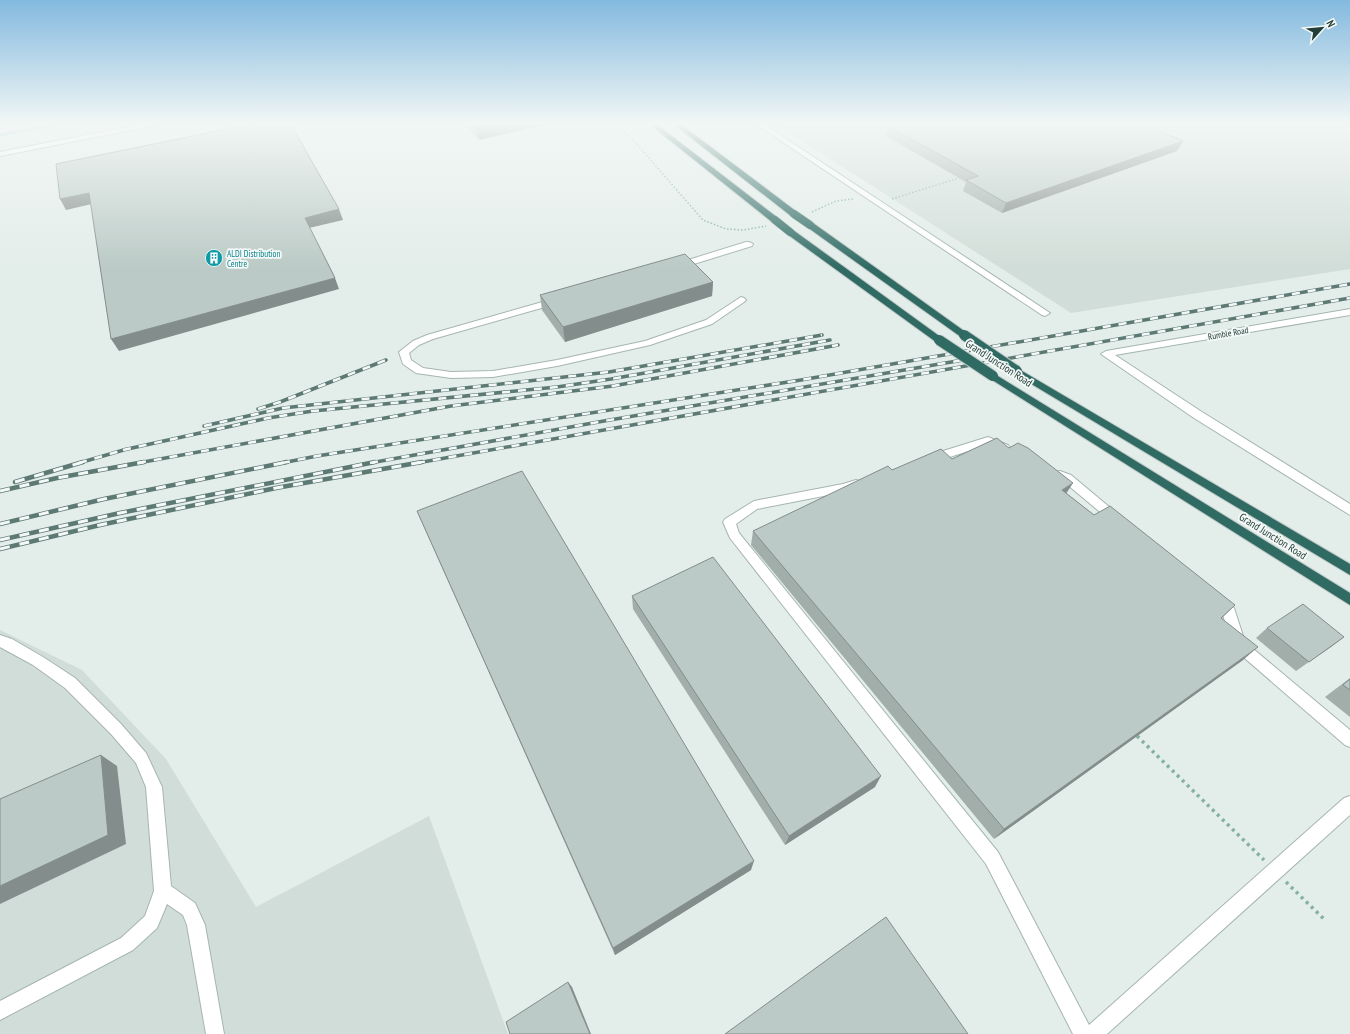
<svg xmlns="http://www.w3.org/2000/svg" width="1350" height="1034" font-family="'PT Sans Narrow',sans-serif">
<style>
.built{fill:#d1ddd8}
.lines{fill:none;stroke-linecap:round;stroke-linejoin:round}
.stream{stroke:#8cc0d1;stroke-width:3}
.minor-casing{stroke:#a6b5b1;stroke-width:2}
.highway-casing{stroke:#c1c9c8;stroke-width:2}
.path-far1{stroke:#84b0a6;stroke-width:1.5;stroke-dasharray:1.5 2;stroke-linecap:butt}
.path{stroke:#84b0a6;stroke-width:3.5;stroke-dasharray:3 4;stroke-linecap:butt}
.minor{fill:#fff;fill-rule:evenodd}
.highway{fill:#2f6a63;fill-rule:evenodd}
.rail-far1-casing{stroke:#5d7974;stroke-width:3.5}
.rail-casing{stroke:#5d7974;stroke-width:4.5}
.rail-far1{stroke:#f4f9f7;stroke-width:2.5;stroke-dasharray:8;stroke-linecap:butt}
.rail{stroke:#f4f9f7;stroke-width:3;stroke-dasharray:10;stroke-linecap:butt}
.highway-bridge-far1-casing{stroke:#c1c9c8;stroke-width:9;stroke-linecap:butt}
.highway-bridge-casing{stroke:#c1c9c8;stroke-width:12;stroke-linecap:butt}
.highway-bridge-far1{stroke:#2f6a63;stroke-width:8}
.highway-bridge{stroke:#2f6a63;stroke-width:10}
.wall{fill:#a1aeaa}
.shaded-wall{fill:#838d8b}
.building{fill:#bbcac6;stroke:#838d8b}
.labels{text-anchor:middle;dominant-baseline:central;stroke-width:3.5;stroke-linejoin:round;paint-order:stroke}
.far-culture-label{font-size:9px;fill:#0d838f;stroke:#f4f9f7;text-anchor:start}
.far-street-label{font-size:9px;fill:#233e39;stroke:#f4f9f7}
.street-label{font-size:11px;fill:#233e39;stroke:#f4f9f7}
</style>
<rect width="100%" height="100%" fill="#e3ede9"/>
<path class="built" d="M774 123H1350V269L1071 313Z
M0 630 82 670 166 759 256 907 429 816 508 1034H0Z"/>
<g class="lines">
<path class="stream" d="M0 135 63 123"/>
<defs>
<path id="minor" d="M147 123H161L158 125 0 156V152Z
M754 123H762L1050 313 1045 316 1042 315Z
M746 242H749L753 244 752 246 681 268 678 269 674 266 675 264Z
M741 297 744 298 746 300 744 302 712 324 650 345 557 366 493 377 451 378 416 373 403 364 399 352 413 341 427 335 553 299H559L561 301 559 303 433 339 419 345 409 353 411 360 423 368 451 372 493 371 557 360 645 341 706 320Z
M1350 309V315L1115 355 1202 412 1350 504V515L1194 418 1101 354 1106 351Z
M988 437 1008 445 1010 448 1008 451 1004 452 987 445 931 463 927 462 925 459 927 456Z
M1060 471 1071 475 1120 516 1122 519 1120 522 1116 524 1112 522 1063 481 1056 478 1054 475 1056 472Z
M856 480 860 481 862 484 860 487 844 492 757 509 736 524 739 533 998 852 1089 1025 1344 798 1350 796V815L1107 1034H1073L986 864 730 538 723 522 725 519 754 501 843 484Z
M1217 596 1222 598 1234 608 1245 642 1350 730V747L1345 745 1234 649 1223 615 1212 606 1210 602 1212 598Z
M0 635 12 639 43 657 75 678 121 724 146 753 162 787 171 886 195 903 205 925 224 1034H206L187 925 183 915 167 904 157 928 133 950 0 1020V1001L121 938 145 916 154 891 146 787 136 763 111 734 65 688 33 665 0 647Z"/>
<path id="highway" d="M648 123H655L778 218V222H772Z
M672 123H679L797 212V216H791Z
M807 223H813L967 333 969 335 967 337H961L807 227Z
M787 230H793L942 338 944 340 942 342H936L787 234Z
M1017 368 1350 564V575L1013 373 1012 371 1013 369Z
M993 373 1350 593V605L989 378 988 376 989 374Z"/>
</defs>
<use href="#minor" class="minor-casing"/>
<use href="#highway" class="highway-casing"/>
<path class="path-far1" d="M614 123 634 141 703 220 726 229 743 230 766 226
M1111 129 1130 123
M892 199 962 177
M812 212 836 201 853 199"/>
<path class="path" d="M1137 736 1264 860
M1286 882 1326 921"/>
<use href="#minor" class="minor"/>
<use href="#highway" class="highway"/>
<defs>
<path id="rail-far1" d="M258 409 280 402 386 360
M204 426 283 408 609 372 822 335
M123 450 268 418 313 411 557 387 611 379 830 340
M79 463 127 449
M138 463 451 406 613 386 838 345
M282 463 317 456 801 380 1350 284
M370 463 604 421 969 359
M417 463 1350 298"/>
<path id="rail" d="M15 482 83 462
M0 491 57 478 144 462
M0 524 104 499 287 462
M0 540 120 513 375 462
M0 549 100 525 276 488 422 462"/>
</defs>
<use href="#rail-far1" class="rail-far1-casing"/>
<use href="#rail" class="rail-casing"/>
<use href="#rail-far1" class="rail-far1"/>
<use href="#rail" class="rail"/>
<defs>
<path id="highway-bridge-far1" d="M794 214 810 225
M775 220 790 232"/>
<path id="highway-bridge" d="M964 335 1017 371
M939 340 993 376"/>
</defs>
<use href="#highway-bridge-far1" class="highway-bridge-far1-casing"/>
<use href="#highway-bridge" class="highway-bridge-casing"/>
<use href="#highway-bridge-far1" class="highway-bridge-far1"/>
<use href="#highway-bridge" class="highway-bridge"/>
</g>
<path class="wall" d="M463 123H551L479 140Z
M888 126 1119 130 1183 141 1177 151 1002 213 963 191 966 182 886 136Z
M713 282 712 296 565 342 542 310 540 295Z
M1009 448 1094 515 1235 605 1222 618 1243 660 994 839 751 545 753 531 892 470Z
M417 511 751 870 615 955 423 525Z
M632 596 875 787 785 845 633 609Z
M1267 628 1344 637 1296 671 1256 638Z
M1350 678V717L1325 697Z"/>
<path class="shaded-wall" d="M494 123H551L479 140 476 127Z
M1183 141 1177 151 1002 213 1006 203Z
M89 193 96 203 66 210 60 199Z
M339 209 343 220 309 228 305 218Z
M335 278 339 289 119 351 111 339Z
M713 282 712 296 565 342 563 327Z
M1073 483 1064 497 1062 490Z
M1344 637 1331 647 1296 671 1309 662Z
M1258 647 1243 660 994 839 1004 829Z
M101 755 117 766 126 844 0 904V886Z
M881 776 875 787 785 845 789 836Z
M754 861 751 870 615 955 613 948Z
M568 982 572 987 591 1034H590Z"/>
<path class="building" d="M256 123H290L339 209 305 218 335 278 111 339 89 193 60 199 56 164Z
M473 123H494L476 127Z
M898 123H1103L1119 130 1141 123 1183 141 1006 203 966 180 978 176 888 126Z
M685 254 713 282 563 327 540 295Z
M997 438 1009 448 1018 443 1028 448 1073 483 1062 490 1094 515 1110 506 1235 605 1221 618 1258 647 1004 829 753 531 886 467 888 466 892 470 941 449 952 459Z
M522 471 754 861 613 948 417 511Z
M713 557 881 776 789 836 632 596Z
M1303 604 1344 637 1309 662 1267 628Z
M1350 679V690L1343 685Z
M101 755 108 835 0 886V799Z
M886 917 968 1034H725Z
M568 982 590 1034H510L506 1022Z"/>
<linearGradient id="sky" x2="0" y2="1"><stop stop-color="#83b9df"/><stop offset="0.46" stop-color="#f2f7f5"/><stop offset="1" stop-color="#f2f7f5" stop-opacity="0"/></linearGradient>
<rect width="1350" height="268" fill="url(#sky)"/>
<defs>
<symbol id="building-disc" viewBox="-11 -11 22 22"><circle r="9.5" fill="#0f9aa8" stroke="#f4f9f7"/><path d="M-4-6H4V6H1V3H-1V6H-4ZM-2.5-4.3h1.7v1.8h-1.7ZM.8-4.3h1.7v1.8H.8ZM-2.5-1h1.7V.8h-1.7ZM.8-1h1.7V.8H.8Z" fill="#fff"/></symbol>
</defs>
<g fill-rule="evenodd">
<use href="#building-disc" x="204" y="248" width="20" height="20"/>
</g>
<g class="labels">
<g class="far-culture-label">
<text x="227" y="253">ALDI Distribution<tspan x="227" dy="10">Centre</tspan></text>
</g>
<g class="far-street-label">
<text transform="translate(1228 333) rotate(-10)">Rumble Road</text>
</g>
<g class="street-label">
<text transform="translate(999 363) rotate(33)">Grand Junction Road</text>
<text transform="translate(1273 536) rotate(32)">Grand Junction Road</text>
</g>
</g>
<g transform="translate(1322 28) rotate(63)" stroke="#f4f9f7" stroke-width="3" paint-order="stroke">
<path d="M0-3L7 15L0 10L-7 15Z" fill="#233e39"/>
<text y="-6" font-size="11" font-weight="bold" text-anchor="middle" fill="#233e39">N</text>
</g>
</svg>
